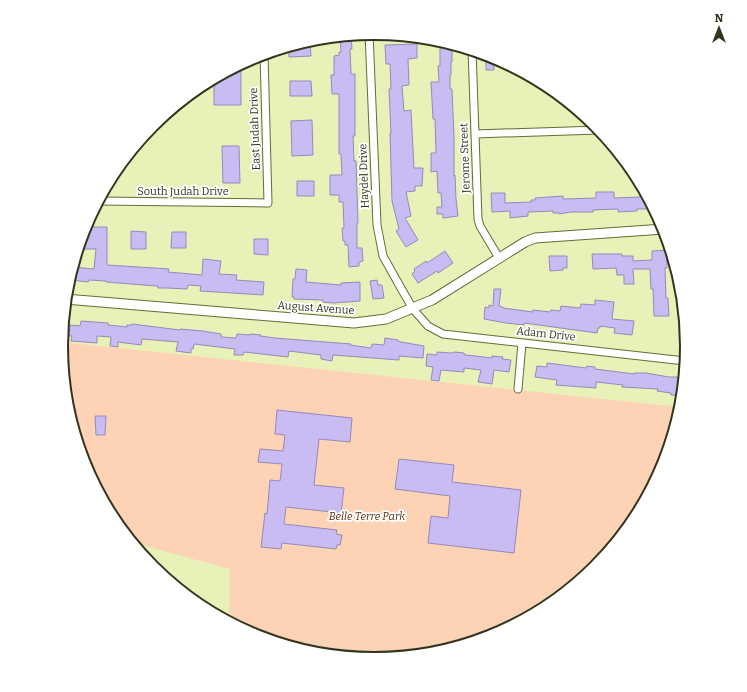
<svg xmlns="http://www.w3.org/2000/svg" width="747" height="692" font-family="Bitter,serif">
<style>
.green{fill:#fed2b5}
.building{fill:#c8bcf2;stroke:#9589bc}
.lines{fill:none;stroke-linecap:round;stroke-linejoin:round}
.minor-casing{stroke:#666c37;stroke-width:9}
.tertiary-casing{stroke:#666c37;stroke-width:11}
.minor{stroke:#fff;stroke-width:7}
.tertiary{stroke:#fff;stroke-width:9}
.labels{text-anchor:middle;dominant-baseline:central;stroke-width:3.5;stroke-linejoin:round;paint-order:stroke}
.street-label{font-size:11px;fill:#33361f;stroke:#fff}
.park-label{font-size:11px;font-style:italic;fill:#5c310e;stroke:#fff}
.rim{fill:none;stroke:#33361f;stroke-width:2}
</style>
<rect width="100%" height="100%" fill="#e8f1b7"/>
<path class="green" d="M61 342 680 407 663 466 634 520 595 567 547 606 493 635 434 653 373 659 312 653 254 635 229 622 230 569 131 542 113 520 84 466 66 407Z"/>
<path class="building" d="M351 35 352 49H350L351 74H355V136H353L354 161H356L358 223H357V248H362L363 261 359 262V266L349 267 348 245H345V241H343L342 228H344L343 202H339V195H330V175H342L341 154H339V94H332L331 75H334V56L339 55V52H341L340 36Z
M306 41H310L311 56 289 57V46Z
M417 44V58L408 59 409 85 402 86 404 111 411 110 414 168H423L422 186H415V191L406 192 411 216 405 218 418 240 406 247 396 231 399 229 392 201 390 133H391L389 89H391L390 64H386L385 45Z
M440 44H452V62H451V75H450V89H452L454 136V176L455 175 456 199 458 216 443 218V214H437V207H442L441 193H438L437 171 431 172V153H436L435 119H433L431 82H439L438 66H440Z
M486 55 493 57 494 70H486Z
M241 64V105H214V78Z
M290 81H311L312 96H290Z
M312 120 313 155 292 156 291 121Z
M222 146H239L240 183H223Z
M297 181H314V196H297Z
M596 192H614V198L640 197V194H646L653 209H637V211L618 212V209L593 210V212H571L559 214V213H553V211L528 212V216L510 218V211L492 212 491 193H505V203L531 202V200H535V198L563 196V199L596 198Z
M84 227H107V265L169 269 168 272 202 275 203 259 221 261 219 274 237 275 236 280 264 282 263 295 200 291 201 286 188 285 187 289 167 288H158V286H156L106 282V281L89 280 88 282 70 280 72 267 94 269 96 249H78Z
M131 231 146 232V249H131Z
M172 232H186V248H171Z
M254 239H268V255L254 254Z
M667 250V268H665L666 298H668L669 316H654L653 289H651L650 269H633L634 284H624V275H617L616 268 593 269 592 254H622V256H633V261L652 260V251Z
M445 251 453 263 438 273 437 271 418 283 412 274 415 271 414 269 426 261 427 263Z
M549 256H567V268H563V270L550 271Z
M296 269 307 270 306 282 341 285V283L360 282V301L333 303 323 302V300L294 299V297H292L293 279H295Z
M377 280 378 285H382L384 298 373 299 370 281Z
M494 289H501L499 306 503 307V308L533 312V310L550 312 551 310 560 311 561 306 580 308 581 304 595 305V300L614 302 612 319 634 321 632 335 614 333 615 328 600 326V328H598L597 333 524 323V325L506 323 484 319 485 307 489 308V305L493 306Z
M81 321 108 323V325L127 327V325H132V324L180 330V329L203 331 221 334V337L236 338 237 334 250 335V334L261 335 260 336 275 338 351 344 350 345 371 348 372 344 384 345 385 338 398 340V341L401 342 424 346 423 358 399 356V360L333 355 332 361 321 359V355L289 351 288 357 244 352 243 355H234L235 349 194 344 193 349H191V353L176 351 178 342 142 339 141 345 118 342V347L110 346 111 337 97 336V343L71 341 72 336H69L70 325 80 326Z
M437 352 451 353 455 352 464 353V354L466 355 492 358V356L503 357 502 359 511 360 509 372 494 370 492 384 478 382 481 370 464 368V372L441 370 439 381 431 380 433 367 426 366 427 354 437 355Z
M547 363 586 368 587 366 595 367V369L634 374V373H646L669 377H682L681 378H683L682 396 671 395V393L657 391 658 389 622 387 623 385 596 382V388L556 385 557 380 535 377 537 366 547 367Z
M277 410 352 418 350 442 319 439 314 485 344 488 341 513 286 507 284 524 337 530 336 534 342 535 340 545H337L336 549 282 543 281 549 261 547 265 513 267 514 270 480 280 481 282 464 258 462 260 449 283 451 285 435 275 434Z
M95 416H106L105 435H96Z
M399 459 454 465 452 482 521 490 514 553 428 543 431 516 448 518 450 496 395 489Z"/>
<g class="lines">
<defs>
<path id="minor" d="M369 33 377 225 383 256 402 290 413 309 428 326 443 334 685 361
M472 50 478 219 480 226 499 258
M475 134 599 130
M98 201 268 203 264 54
M518 389 522 343"/>
<path id="tertiary" d="M65 299 354 323 386 319 432 300 525 242 535 238 664 229"/>
</defs>
<use href="#minor" class="minor-casing"/>
<use href="#tertiary" class="tertiary-casing"/>
<use href="#minor" class="minor"/>
<use href="#tertiary" class="tertiary"/>
</g>
<g class="labels">
<g class="street-label">
<text transform="translate(255 129) rotate(-92)">East Judah Drive</text>
<text transform="translate(465 158) rotate(-92)">Jerome Street</text>
<text transform="translate(364 176) rotate(-92)">Haydel Drive</text>
<text x="183" y="191">South Judah Drive</text>
<text transform="translate(316 308) rotate(4)">August Avenue</text>
<text transform="translate(546 334) rotate(6)">Adam Drive</text>
</g>
<g class="park-label">
<text x="367" y="516">Belle Terre Park</text>
</g>
</g>
<path d="M0 0H747V692H0ZM68 346a306 306 0 1 1 612 0a306 306 0 1 1-612 0Z" fill="#fff" fill-rule="evenodd"/>
<path class="rim" d="M68 346a306 306 0 1 1 612 0a306 306 0 1 1-612 0Z"/>
<g transform="translate(719 28)" stroke="#ffffff" stroke-width="3" paint-order="stroke">
<path d="M0-3L7 15L0 10L-7 15Z" fill="#33361f"/>
<text y="-6" font-size="11" font-weight="bold" text-anchor="middle" fill="#33361f">N</text>
</g>
</svg>
